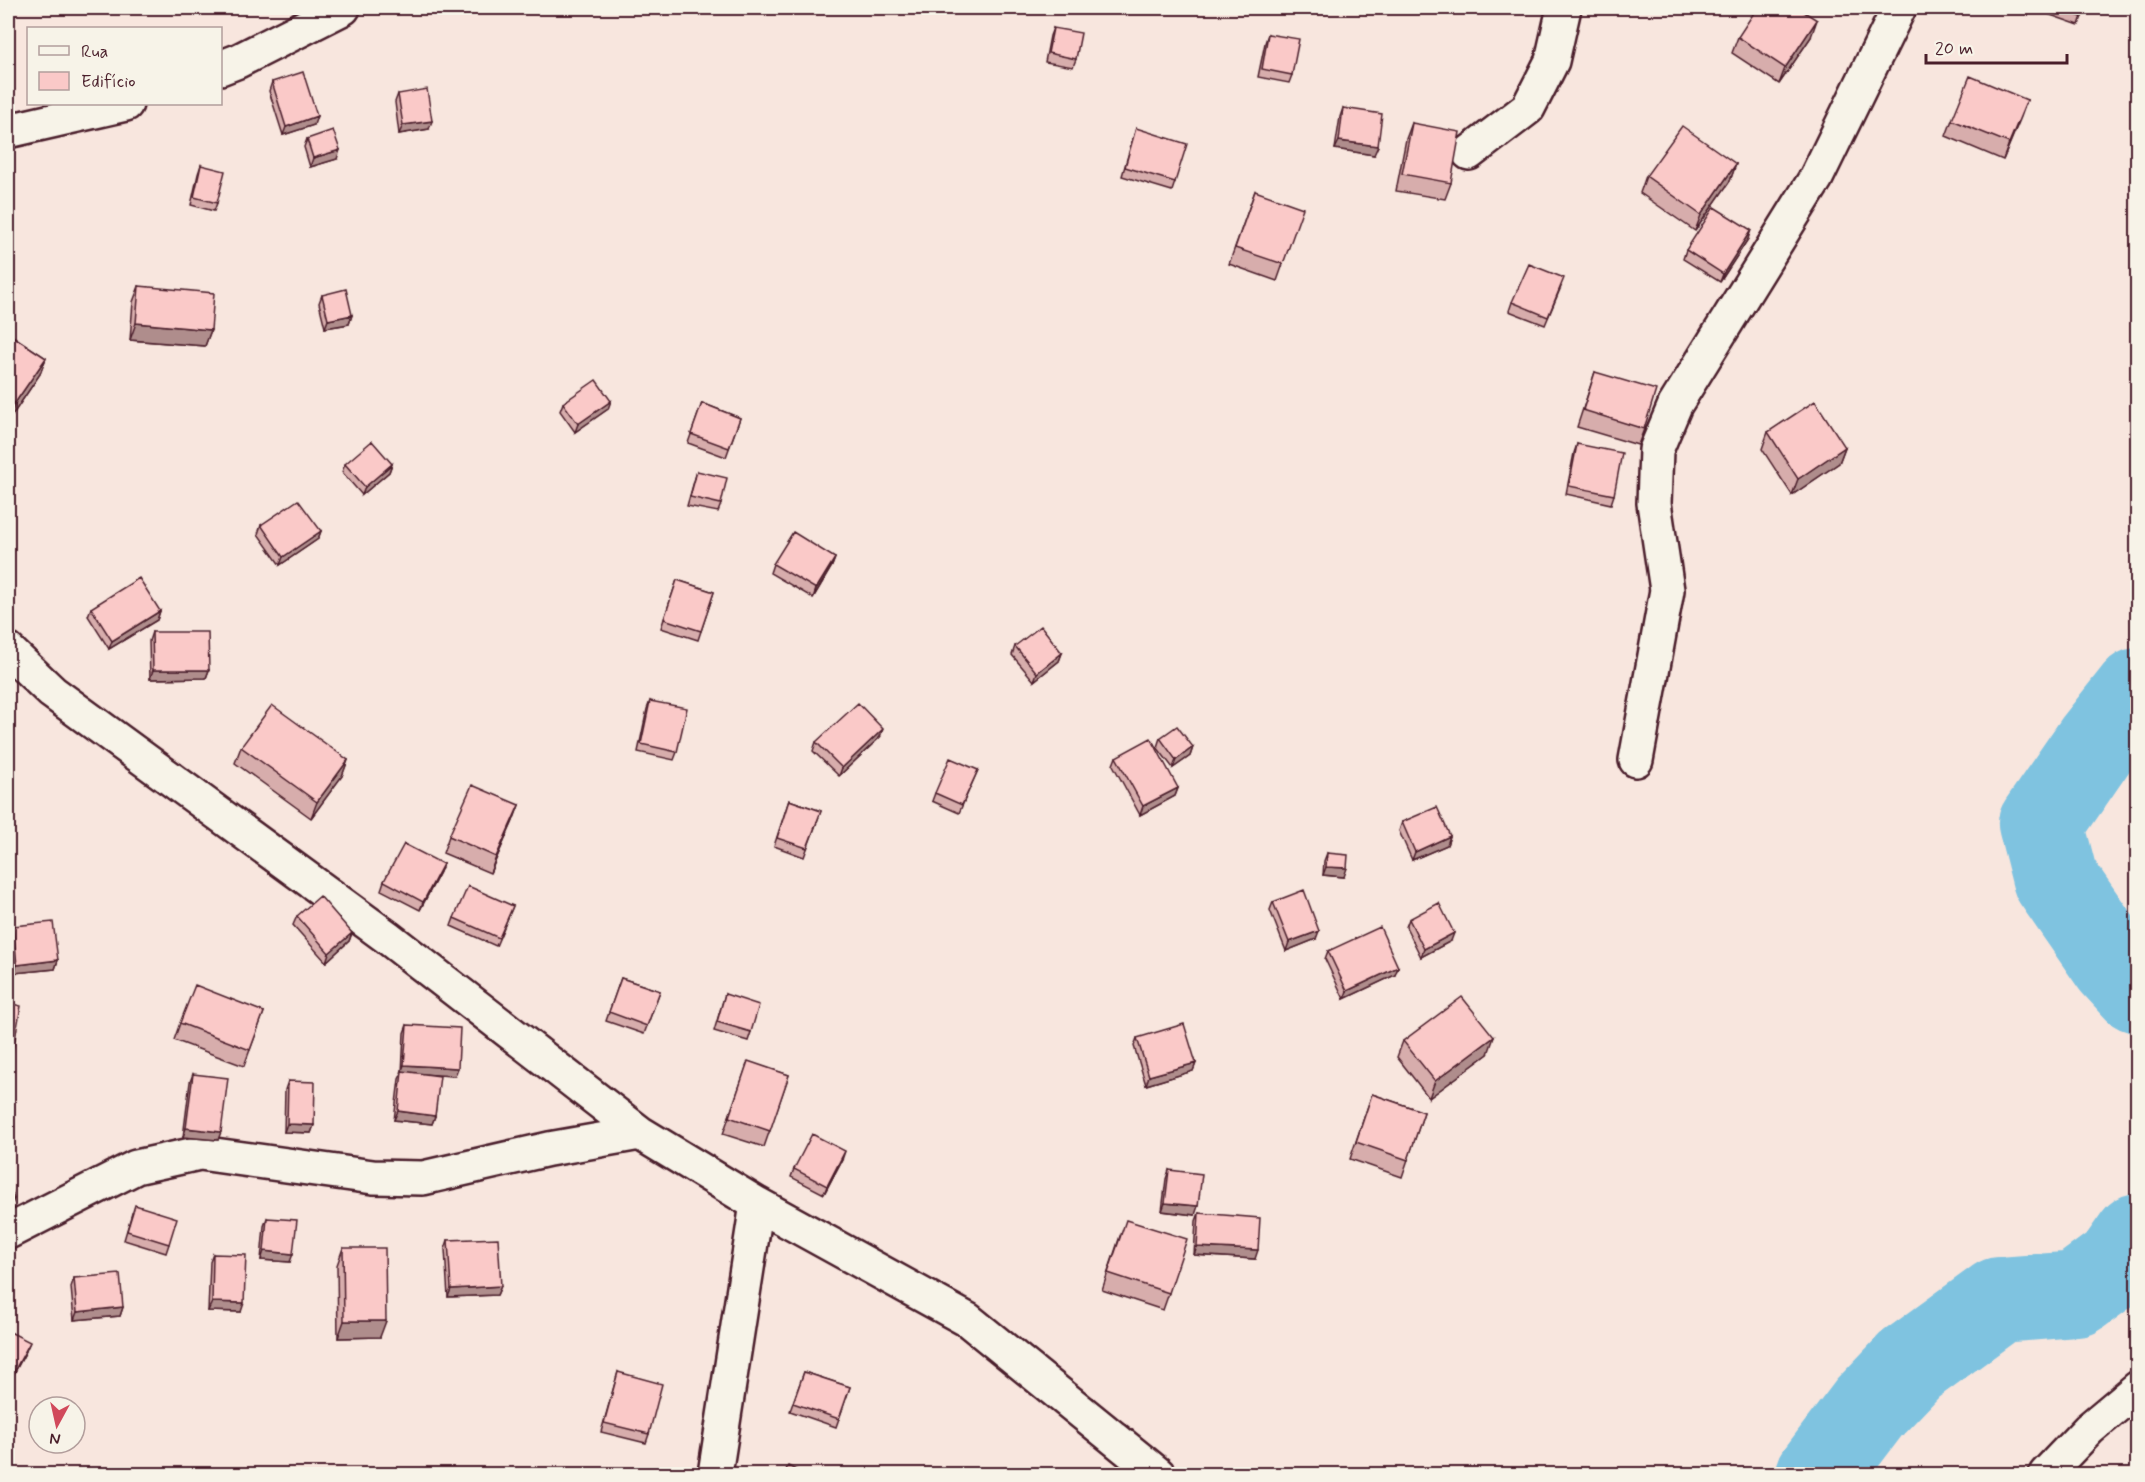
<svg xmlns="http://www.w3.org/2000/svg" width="2145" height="1482" font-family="Mynerve,sans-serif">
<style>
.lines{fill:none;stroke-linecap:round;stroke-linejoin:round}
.river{stroke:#7fc3e0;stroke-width:86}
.minor-casing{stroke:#4a1f2b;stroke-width:38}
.minor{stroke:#f7f3e8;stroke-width:33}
.wall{fill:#d7adac;stroke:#4a1f2b;stroke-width:1.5}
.shaded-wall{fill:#af8d8c;stroke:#4a1f2b;stroke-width:1.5}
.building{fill:#fac9c8;stroke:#4a1f2b;stroke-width:1.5}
</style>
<rect width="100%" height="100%" fill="#f8e6de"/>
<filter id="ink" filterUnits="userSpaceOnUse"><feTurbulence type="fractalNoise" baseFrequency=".0167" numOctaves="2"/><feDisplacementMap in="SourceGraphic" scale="12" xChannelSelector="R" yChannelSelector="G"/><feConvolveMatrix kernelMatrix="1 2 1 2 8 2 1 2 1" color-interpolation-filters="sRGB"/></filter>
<g filter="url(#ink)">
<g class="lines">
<path class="river" d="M2138 691 2096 744 2041 824 2055 879 2114 964 2138 990
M1819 1474 1869 1408 1910 1365 1999 1300 2077 1294 2119 1263 2138 1236"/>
<defs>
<path id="minor" d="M220 68 238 61 343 8
M8 131 126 104
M1469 153 1528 108 1552 61 1564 8
M8 650 52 692 387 937 640 1133 757 1204 968 1320 1158 1474
M1636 760 1667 590 1654 503 1656 450 1675 405 1816 178 1899 8
M8 1232 136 1167 200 1153 373 1177 423 1178 549 1149 640 1133
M715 1474 757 1204
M2046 1474 2089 1429 2138 1388"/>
</defs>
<use href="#minor" class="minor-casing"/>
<use href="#minor" class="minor"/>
</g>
<path class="wall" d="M2040 8H2085L2079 25 2039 11Z
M1053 28 1076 59 1073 67 1045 62 1050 36Z
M1268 34 1292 75 1289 83 1258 77 1265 43Z
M1738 37H1811L1779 84 1732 53Z
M272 82 314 125 283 135 269 91Z
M398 94 429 129 399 134 395 102Z
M2027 100 2003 160 1946 136 1952 120Z
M1343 108 1374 155 1335 149 1340 117Z
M1412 123 1451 183 1445 199 1396 191 1406 139Z
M1136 128 1175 182 1172 191 1122 176Z
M307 139 337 159 310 167 304 147Z
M1736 164 1730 181 1695 231 1640 193 1646 176Z
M201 165 217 203 214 211 191 205 198 174Z
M1255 191 1283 264 1277 281 1229 264Z
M1748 239 1720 282 1683 259 1686 250Z
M139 286 211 330 205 346 130 340 133 302Z
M1561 287 1545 325 1509 311 1512 302Z
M322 295 352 315 349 324 325 328 319 303Z
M8 333 46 358 40 374 9 420 8 419Z
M1595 372 1644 429 1638 445 1577 427Z
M563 403 608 409 575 432 560 411Z
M702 403 740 418 726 457 688 443Z
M1768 432 1845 447 1839 463 1792 495 1762 449Z
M1577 444 1614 495 1611 504 1566 494 1574 453Z
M345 464H392L389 472 362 495 342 472Z
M697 471 721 504 718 512 687 506Z
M261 525 321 531 318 539 280 565 258 534Z
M835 558 832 566 813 598 770 573 773 564Z
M677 580 714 592 698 640 661 628Z
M91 608 160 611 157 620 109 649 88 616Z
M152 632 209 670 206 678 150 679 149 641Z
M1015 646 1062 653 1059 661 1034 681 1012 655Z
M650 701 677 752 674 760 638 752 647 709Z
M880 737 839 776 813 751 816 742Z
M1160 738 1193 747 1190 756 1173 768 1157 747Z
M241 747 348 760 342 776 311 818 235 763Z
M1116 757 1178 788 1175 796 1140 815 1113 765Z
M978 770 959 813 932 801 935 793Z
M789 800 821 811 804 857 774 846Z
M519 805 513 821 490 873 443 853 449 836Z
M1402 822 1450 836 1447 845 1412 860 1399 831Z
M1327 853 1344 877 1323 875 1324 861Z
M443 864 440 872 420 910 381 890 384 881Z
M1273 902 1316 939 1286 951 1270 910Z
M513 906 496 946 451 926 454 918Z
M297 916 352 933 349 941 326 962 293 925Z
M1409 919 1451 941 1421 957 1406 927Z
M13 926 58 960 55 969 14 973 10 935Z
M1328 951 1398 967 1395 975 1344 999 1325 959Z
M621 978 660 991 644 1034 606 1021Z
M725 994 751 1032 748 1041 714 1031Z
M264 1012 244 1066 174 1040 180 1023Z
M407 1025 455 1076 439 1075 435 1116 432 1124 394 1120 399 1079 402 1073 404 1033Z
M1137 1038 1196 1063 1193 1071 1146 1085 1134 1046Z
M1403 1041 1488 1054 1429 1098 1397 1057Z
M748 1062 789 1075 764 1147 723 1134Z
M193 1074 218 1140 183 1137 190 1082Z
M288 1081 314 1125 311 1133 284 1132 285 1090Z
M1372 1094 1424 1112 1402 1177 1350 1159Z
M842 1160 824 1194 791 1177 794 1169Z
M1169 1170 1195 1215 1162 1211 1166 1179Z
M132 1213 169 1244 166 1253 124 1240Z
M1199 1213 1255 1259 1194 1255 1196 1221Z
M267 1218 290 1262 261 1260 264 1226Z
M1120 1236 1169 1293 1163 1310 1102 1290Z
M448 1240 501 1286 497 1295 448 1297 445 1249Z
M343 1248 380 1337 338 1338 337 1265Z
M213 1254 241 1312 208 1311 210 1262Z
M74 1278 123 1307 120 1316 74 1320 71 1287Z
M8 1331 26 1351 9 1383 8 1382Z
M618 1372 649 1434 646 1443 601 1432Z
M804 1372 850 1387 836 1427 790 1411Z"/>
<path class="shaded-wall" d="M72 8H94L71 10Z
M1817 20 1811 37 1779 84 1785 68Z
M2027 100 2021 117 2003 160 2009 143Z
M317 116 314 125 283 135 286 127Z
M432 121 429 129 399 134 403 125Z
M1339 141 1378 146 1374 155 1335 149Z
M340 150 337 159 310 167 313 158Z
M1736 164 1730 181 1695 231 1701 215Z
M1751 230 1748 239 1720 282 1723 274Z
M352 315 349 324 325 328 328 320Z
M136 323 211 330 205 346 130 340Z
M46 358 40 374 9 420 15 403Z
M611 401 608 409 575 432 578 424Z
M1845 447 1839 463 1792 495 1798 479Z
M392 464 389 472 362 495 365 487Z
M321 531 318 539 280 565 283 557Z
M835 558 832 566 813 598 816 589Z
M160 611 157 620 109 649 112 641Z
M1062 653 1059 661 1034 681 1037 673Z
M153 670H209L206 678 150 679Z
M883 729 880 737 839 776 842 768Z
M1193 747 1190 756 1173 768 1176 760Z
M348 760 342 776 311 818 317 802Z
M1178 788 1175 796 1140 815 1143 806Z
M519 805 513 821 490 873 496 857Z
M1450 836 1447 845 1412 860 1415 852Z
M443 864 440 872 420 910 423 902Z
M1326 867 1347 868 1344 877 1323 875Z
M1319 931 1316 939 1286 951 1289 942Z
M352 933 349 941 326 962 329 953Z
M1454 933 1451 941 1421 957 1424 949Z
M58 960 55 969 14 973 17 965Z
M1398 967 1395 975 1344 999 1347 991Z
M1494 1037 1488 1054 1429 1098 1435 1081Z
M1196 1063 1193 1071 1146 1085 1149 1076Z
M404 1065 458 1068 455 1076 402 1073V1071L401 1073Z
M398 1111 435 1116 432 1124 394 1120Z
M287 1124 314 1125 311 1133 284 1132Z
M186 1128 221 1132 218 1140 183 1137Z
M845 1151 842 1160 824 1194 827 1186Z
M14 1199 11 1207 8 1208V1201Z
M1165 1203 1198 1206 1195 1215 1162 1211Z
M1197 1247 1258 1250 1255 1259 1194 1255Z
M264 1251 293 1254 290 1262 261 1260Z
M501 1286 497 1295 448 1297 451 1289Z
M212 1302 244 1303 241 1312 208 1311Z
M123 1307 120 1316 74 1320 77 1312Z
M344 1321H386L380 1337 338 1338Z
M30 1342 26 1351 9 1383 12 1375Z"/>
<path class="building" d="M1757 8H1798L1817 20 1785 68 1738 37Z
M2055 8H2085L2082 17Z
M1053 28 1081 33 1076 59 1048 53Z
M1268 34 1299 39 1292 75 1262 69Z
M303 72 317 116 286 127 272 82Z
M1970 76 2027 100 2009 143 1952 120Z
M427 89 432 121 403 125 398 94Z
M1343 108 1382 114 1378 146 1339 141Z
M1412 123 1460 132 1451 183 1402 174Z
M1682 126 1736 164 1701 215 1646 176Z
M1136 128 1187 144 1175 182 1125 167Z
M333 130 340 150 313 158 307 139Z
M201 165 225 171 217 203 194 197Z
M1255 191 1303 208 1283 264 1235 248Z
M1714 207 1751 230 1723 274 1686 250Z
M1529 264 1564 278 1548 317 1512 302Z
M139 286 214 293 211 330 136 323Z
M346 289 352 315 328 320 322 295Z
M8 333 46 358 15 403 8 398Z
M1595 372 1656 390 1644 429 1583 410Z
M596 380 611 401 578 424 563 403Z
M1815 401 1845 447 1798 479 1768 432Z
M702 403 740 418 729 448 691 434Z
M372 441 392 464 365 487 345 464Z
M1577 444 1622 453 1614 495 1569 486Z
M697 471 727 478 721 504 690 497Z
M298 500 321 531 283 557 261 525Z
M793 532 835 558 816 589 773 564Z
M139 578 160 611 112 641 91 608Z
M677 580 714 592 701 631 664 619Z
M1041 626 1062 653 1037 673 1015 646Z
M152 632H208L209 670H153Z
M650 701 687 708 677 752 641 744Z
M858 703 883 729 842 768 816 742Z
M272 705 348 760 317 802 241 747Z
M1177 726 1193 747 1176 760 1160 738Z
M1151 738 1178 788 1143 806 1116 757Z
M950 758 978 770 962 805 935 793Z
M472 785 519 805 496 857 449 836Z
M789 800 821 811 807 848 777 838Z
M1437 807 1450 836 1415 852 1402 822Z
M404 844 443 864 423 902 384 881Z
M1327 853 1348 855 1347 868 1326 867Z
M468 886 513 906 499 938 454 918Z
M1304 890 1319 931 1289 942 1273 902Z
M320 896 352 933 329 953 297 916Z
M1439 903 1454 933 1424 949 1409 919Z
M53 922 58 960 17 965 13 926Z
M1380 927 1398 967 1347 991 1328 951Z
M621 978 660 991 647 1026 609 1012Z
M195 985 264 1012 250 1050 180 1023Z
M725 994 759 1005 751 1032 717 1022Z
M1462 997 1494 1037 1435 1081 1403 1041Z
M8 1003 21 1006 10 1066 8 1065Z
M1184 1024 1196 1063 1149 1076 1137 1038Z
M407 1025 460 1028 458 1068 404 1065Z
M748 1061 789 1075 770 1131 729 1117Z
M402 1071 440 1076 435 1116 398 1111Z
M193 1074 228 1078 221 1132 186 1128Z
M288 1081 315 1082 314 1125 287 1124Z
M1372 1094 1424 1112 1408 1160 1356 1142Z
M812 1134 845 1151 827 1186 794 1169Z
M1169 1170 1202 1174 1198 1206 1165 1203Z
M8 1179 14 1199 8 1201Z
M135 1205 177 1218 169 1244 127 1231Z
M1199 1213 1260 1218 1258 1250 1197 1247Z
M267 1218 297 1220 293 1254 264 1251Z
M1126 1220 1187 1239 1169 1293 1108 1273Z
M498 1238 501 1286 451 1289 448 1240Z
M343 1248H385L386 1321H344Z
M213 1254 246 1255 244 1303 212 1302Z
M120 1274 123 1307 77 1312 74 1278Z
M8 1331 30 1342 12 1375 8 1372Z
M618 1372 662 1384 649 1434 604 1423Z
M804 1372 850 1387 839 1419 793 1403Z
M788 1466 804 1474H784Z"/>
</g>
<rect width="2145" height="1482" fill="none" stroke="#f7f3e8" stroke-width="30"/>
<rect x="15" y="15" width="2115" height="1452" fill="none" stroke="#4a1f2b" stroke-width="2" filter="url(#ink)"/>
<rect x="27" y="27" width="195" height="78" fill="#f7f3e8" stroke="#b29e9c" stroke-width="1.5"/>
<rect x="39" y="46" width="30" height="9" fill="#f7f3e8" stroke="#b29e9c" stroke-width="1.5"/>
<text x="81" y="57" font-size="18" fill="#4a1f2b">Rua</text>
<rect x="39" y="72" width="30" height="18" fill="#fac9c8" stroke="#b29e9c" stroke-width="1.5"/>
<text x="81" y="87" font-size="18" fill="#4a1f2b">Edifício</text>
<g transform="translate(57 1425) rotate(188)"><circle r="28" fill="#f7f3e8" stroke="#b29e9c" stroke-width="1.5"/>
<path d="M0-4.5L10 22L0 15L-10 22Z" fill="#d1495b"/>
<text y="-9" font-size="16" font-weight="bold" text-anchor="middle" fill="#4a1f2b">N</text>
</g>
<path d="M1926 54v9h141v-9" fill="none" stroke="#4a1f2b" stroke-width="3"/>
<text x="1935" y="54" font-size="18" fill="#4a1f2b" stroke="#f7f3e8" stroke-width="4.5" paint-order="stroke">20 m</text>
</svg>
